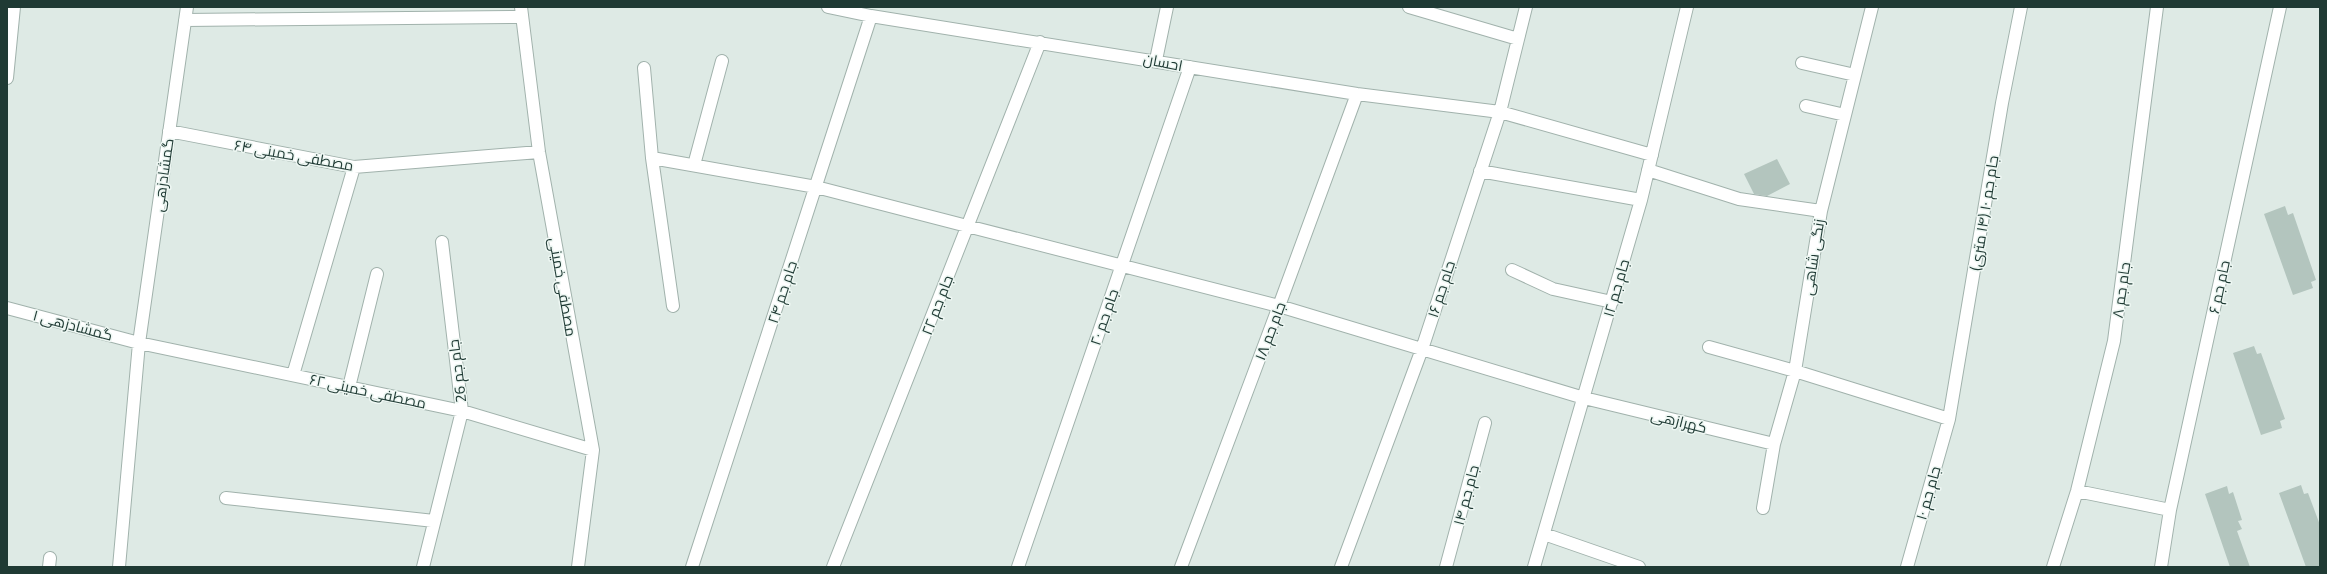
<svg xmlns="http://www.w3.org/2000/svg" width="2327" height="574" font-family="'Titillium Web',Cairo,sans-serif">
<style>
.building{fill:#b3c5be}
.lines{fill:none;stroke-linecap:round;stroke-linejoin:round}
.minor-casing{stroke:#a1b2ac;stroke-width:14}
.minor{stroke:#fff;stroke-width:12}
.labels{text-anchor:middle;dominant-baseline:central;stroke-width:3;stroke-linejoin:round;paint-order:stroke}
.street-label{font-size:15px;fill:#1f3a34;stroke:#eef7f3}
</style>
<rect width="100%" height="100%" fill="#deeae5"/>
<path class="building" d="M1777 159 1790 184 1767 196 1754 194 1744 174Z
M2285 206 2288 215 2293 213 2316 280 2311 282 2313 288 2293 295 2264 214Z
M2254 346 2257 354 2261 353 2285 419 2280 421 2282 428 2261 435 2233 353Z
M2301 485 2304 494 2308 493 2320 525V567H2306L2279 493Z
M2227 486 2229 494 2233 492 2242 520 2238 521 2242 529 2237 531 2250 567H2230L2205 494Z"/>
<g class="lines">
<defs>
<path id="minor" d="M521 7 539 152 593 450 578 567
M828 7 871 16 1357 94 1500 112 1652 155
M1409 7 1518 39
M185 20 522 17
M1156 60 1167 7
M1802 63 1855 75
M644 68 652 158 673 306
M7 78 14 7
M1806 106 1845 115
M169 131 354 167 539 152
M652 158 816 187 967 226 1279 306 1584 398 1774 444
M694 165 722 61
M1648 170 1739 199 1821 211
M1480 171 1641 200
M1512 270 1553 289 1612 302
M7 308 139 343 462 411 593 450
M1709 347 1795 371 1949 419
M293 375 354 167
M349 387 377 274
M2077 491 2170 510
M226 498 434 521
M1763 508 1774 444 1795 371 1821 211 1872 7
M1544 534 1639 567
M49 567 50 558
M119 567 139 343 187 7
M423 567 462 411 442 242
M692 567 871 16
M833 567 1040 42
M1018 567 1190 67
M1181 567 1279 306 1357 94
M1341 567 1422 349 1500 112 1526 7
M1446 567 1485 423
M1534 567 1641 200 1687 7
M1907 567 1949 419 2002 103 2021 7
M2053 567 2077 491 2114 341 2157 7
M2161 567 2170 510 2280 7"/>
</defs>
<use href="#minor" class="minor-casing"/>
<use href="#minor" class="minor"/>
</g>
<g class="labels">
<g class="street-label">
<text transform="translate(1163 62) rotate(11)">احسان</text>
<text transform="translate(294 155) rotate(10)">مصطفی خمینی ۶۴</text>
<text transform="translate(163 175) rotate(-82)">گمشادزهی</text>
<text transform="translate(1984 213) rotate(-81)">جام جم ۱۰ (۱۴ متری)</text>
<text transform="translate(1813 257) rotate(-81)">زنگی شاهی</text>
<text transform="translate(563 287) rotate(80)">مصطفی خمینی</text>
<text transform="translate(2219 287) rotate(-78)">جام جم ۶</text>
<text transform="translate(1616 288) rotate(-74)">جام جم ۱۲</text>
<text transform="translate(1441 289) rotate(-72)">جام جم ۱۶</text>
<text transform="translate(2121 290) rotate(-82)">جام جم ۸</text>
<text transform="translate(782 292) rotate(-72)">جام جم ۲۴</text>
<text transform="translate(937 305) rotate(-69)">جام جم ۲۲</text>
<text transform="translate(1104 317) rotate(-71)">جام جم ۲۰</text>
<text transform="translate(73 325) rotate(15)">گمشادزهی ۱</text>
<text transform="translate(1270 331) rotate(-69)">جام جم ۱۸</text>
<text transform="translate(457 371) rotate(-97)">جام جم 26</text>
<text transform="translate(368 391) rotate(12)">مصطفی خمینی ۶۲</text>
<text transform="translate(1679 421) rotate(14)">کهرازهی</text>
<text transform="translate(1928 493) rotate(-74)">جام جم ۱۰</text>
<text transform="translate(1466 495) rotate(-75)">جام جم ۱۴</text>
</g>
</g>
<rect width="2327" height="574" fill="none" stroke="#1f3a34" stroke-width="16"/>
</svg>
